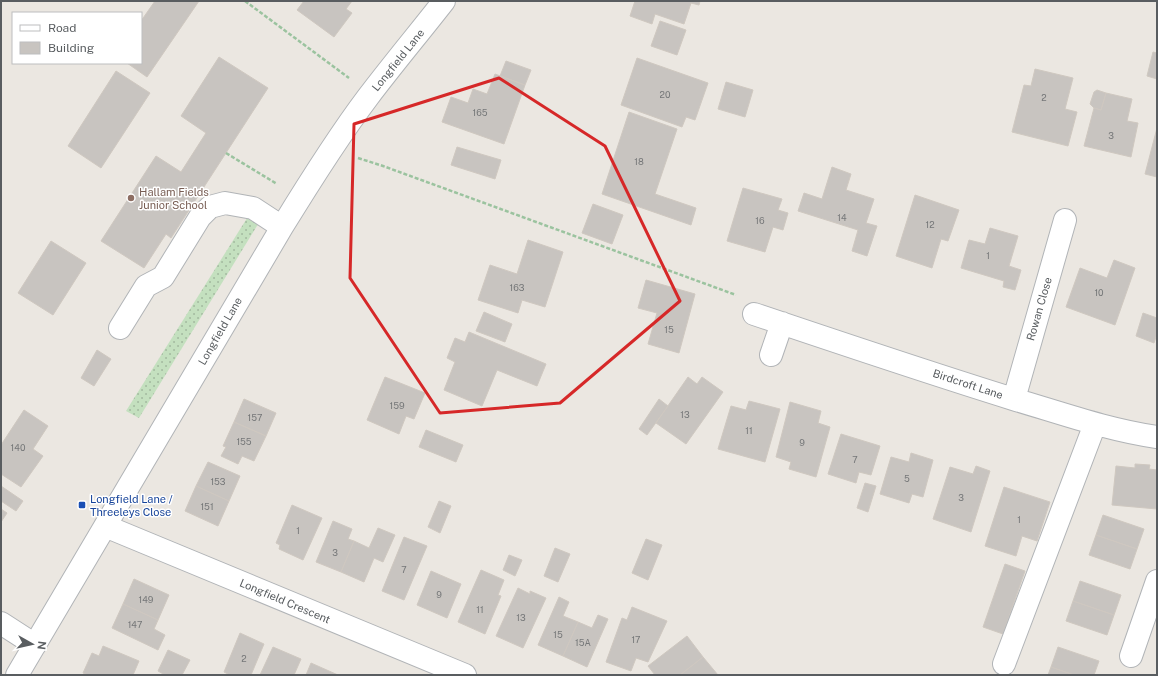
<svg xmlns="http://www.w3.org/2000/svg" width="1158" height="676" font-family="'Public Sans',sans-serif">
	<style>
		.grass { fill: url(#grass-dots) }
		.building { fill: #c8c4c0; stroke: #cfc8c0 }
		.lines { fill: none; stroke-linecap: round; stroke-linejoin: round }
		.minor-casing { stroke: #b1b4b7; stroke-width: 24 }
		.path { stroke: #9bc39f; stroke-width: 2.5; stroke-dasharray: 4 2; stroke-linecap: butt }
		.minor { stroke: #fff; stroke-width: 22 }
		.marked { fill: none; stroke: #d62828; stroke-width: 3; stroke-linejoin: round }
		.education-dot { fill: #8d6e63; stroke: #fff; stroke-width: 1.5 }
		.transit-dot { fill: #1a4fb4; stroke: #fff; stroke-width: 1.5 }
		.labels { text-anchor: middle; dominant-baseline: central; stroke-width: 3; stroke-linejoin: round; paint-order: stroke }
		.number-label { font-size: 9px; fill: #757778 }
		.street-label { font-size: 11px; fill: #595d60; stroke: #fff }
		.education-label { font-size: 11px; fill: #785e54; stroke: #fff; text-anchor: start }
		.transit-label { font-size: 11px; fill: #164399; stroke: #fff; text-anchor: start }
	</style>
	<defs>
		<pattern id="grass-dots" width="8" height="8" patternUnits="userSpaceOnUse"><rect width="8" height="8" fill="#c4e0bf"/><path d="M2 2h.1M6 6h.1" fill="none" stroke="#a2b99f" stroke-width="1.8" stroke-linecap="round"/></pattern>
	</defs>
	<rect width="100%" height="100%" fill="#ebe7e1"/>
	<!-- grass -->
	<path class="grass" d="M249,215L260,221L139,418L126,411Z"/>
	<!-- building -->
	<path class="building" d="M155,1H199L147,77L127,63H141V21Z
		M304,1H352L346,9L352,13L334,37L297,10Z
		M635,1H700L699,5L691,3L684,24L655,14L652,24L630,16Z
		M660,21L686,30L677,55L651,46Z
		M1153,52L1157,53V79L1147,76Z
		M219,57L268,88L171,238L166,234L144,268L101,241L156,156L181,172L206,133L181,116Z
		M637,58L708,83L695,120L686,117L682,127L621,105Z
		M506,61L531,70L525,85L500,76Z
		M1035,69L1073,78L1065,109L1077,112L1068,146L1012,132L1024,85L1031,86Z
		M116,71L150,93L101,168L68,146Z
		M495,74L525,85L504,144L442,122L451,97L468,103L473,89L487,94Z
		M726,82L753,90L745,117L718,109Z
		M1097,90L1106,93L1101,110L1094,108L1090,104L1094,92Z
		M1106,93L1132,99L1127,121L1138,123L1131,157L1084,146L1094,108L1101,110Z
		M629,112L677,129L655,194L696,208L691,225L602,194Z
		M1157,128V177L1145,174Z
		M457,147L501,160L495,179L451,165Z
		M832,167L851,174L846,190L874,199L866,223L877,226L867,256L852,251L858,230L798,211L804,193L822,199Z
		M743,188L782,199L778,210L788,213L783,230L773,227L765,252L727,241Z
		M915,195L959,210L948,241L941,239L932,268L896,256Z
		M593,204L623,215L612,244L582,233Z
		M990,228L1018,236L1009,266L1021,270L1015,290L1003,287L1004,281L961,268L969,240L985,244Z
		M528,240L563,252L545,307L522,300L518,313L478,300L490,265L517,274Z
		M51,241L86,263L53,315L18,293Z
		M1114,260L1135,268L1115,325L1066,307L1080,268L1107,278Z
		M646,280L695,294L679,353L648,344L657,313L638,308Z
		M484,312L512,324L505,342L476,331Z
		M1143,313L1157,318V334L1154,343L1136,336Z
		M469,332L546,364L537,386L497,370L482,406L444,390L455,362L447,358L455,338L465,342Z
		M97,350L111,359L94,386L81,378Z
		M385,377L425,393L414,419L406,416L399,434L367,420Z
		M688,377L697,384L702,377L723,392L686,444L656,423Z
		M244,399L276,413L266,436L234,422Z
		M659,399L668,406L647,435L639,429Z
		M749,401L780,409L765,462L718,449L731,406L746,410Z
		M790,402L821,411L818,423L830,427L816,477L789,469L791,462L776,457Z
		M24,410L48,426L33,449L43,456L21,487L1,474V445Z
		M234,422L266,436L254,461L242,456L238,464L221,456L226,447L223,446Z
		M426,430L463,445L456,462L419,447Z
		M841,434L880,446L871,475L859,472L856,483L828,474Z
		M911,453L933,460L923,497L912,494L909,503L880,494L891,457L909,462Z
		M208,462L240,476L229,501L196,486Z
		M1135,464L1150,465L1149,469L1157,470V509L1112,505L1116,466L1135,468Z
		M976,466L990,471L971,532L933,519L950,467L973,474Z
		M865,483L876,486L868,512L857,508Z
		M1,486L23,501L16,511L1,501Z
		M196,486L229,501L218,526L185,511Z
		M1004,487L1050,502L1037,541L1022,536L1016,556L985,546Z
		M439,501L451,506L440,533L428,527Z
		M292,505L322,518L303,560L279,549L280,545L276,543Z
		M1,509L7,513L1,522Z
		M1103,515L1144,529L1137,549L1096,535Z
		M333,521L352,529L348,539L354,541L341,572L316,562Z
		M378,528L395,535L383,562L374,558L364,582L341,572L354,541L369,548Z
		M1096,535L1137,549L1130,569L1089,555Z
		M404,537L427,546L404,600L382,591Z
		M646,539L662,545L648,580L632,573Z
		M555,548L570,554L558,582L544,576Z
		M509,555L522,560L515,576L503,570Z
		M1005,564L1025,571L1003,634L983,627Z
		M481,570L504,580L498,595L501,596L485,634L458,622Z
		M431,571L461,584L447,618L417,605Z
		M134,579L169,595L158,620L123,604Z
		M1080,581L1121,595L1114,615L1073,601Z
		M518,588L530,594V591L546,598L523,648L496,636Z
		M559,597L569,602L563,616L578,622L563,656L538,645Z
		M1073,601L1114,615L1107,635L1066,621Z
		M123,604L158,620L154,629L165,635L158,650L112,628Z
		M632,607L667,621L648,662L636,658L631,671L606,662L622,618L627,620Z
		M598,615L608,619L587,667L563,656L578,622L592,628Z
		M240,633L264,644L251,675H230L224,672Z
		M687,636L703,657L680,675H655L648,666Z
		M103,646L139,661L133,675H88L83,673L92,653L99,656Z
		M273,647L301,659L294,675H260Z
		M1058,647L1099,661L1094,675H1074L1051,667Z
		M168,650L190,660L182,675H165L158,671Z
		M703,657L718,675H680Z
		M311,663L338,675H306Z
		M1051,667L1074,675H1048Z"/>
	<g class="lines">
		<defs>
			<path id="minor" d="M754,314C840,343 926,372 1013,399C1061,413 1108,430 1157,437
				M120,328L146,286L163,277L200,217L210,207L225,203L253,208L282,227
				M771,355L782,323
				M1014,399L1065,220
				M105,526L465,675
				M1,623L35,645
				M1131,656L1157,581
				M1004,664L1095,424
				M17,675L282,227C309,183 337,138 368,97C393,64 419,33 444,1"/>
		</defs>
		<!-- minor casing -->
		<use href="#minor" class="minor-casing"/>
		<!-- path -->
		<path class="path" d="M245,1L349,78
			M226,153L277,184
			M358,158L383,166L736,295"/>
		<!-- minor -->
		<use href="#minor" class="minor"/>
	</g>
	<!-- marked area -->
	<path class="marked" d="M499,78L605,146L680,301L560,403L440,413L350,278L354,124Z"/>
	<!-- markers -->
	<circle class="education-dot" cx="131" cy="198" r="4"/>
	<rect class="transit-dot" x="78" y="501" width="8" height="8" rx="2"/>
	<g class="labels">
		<!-- number labels -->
		<g class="number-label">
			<text x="665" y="94">20</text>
			<text x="1044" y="97">2</text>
			<text x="480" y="112">165</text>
			<text x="1111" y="135">3</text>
			<text x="639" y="161">18</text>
			<text x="842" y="217">14</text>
			<text x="760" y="220">16</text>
			<text x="930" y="224">12</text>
			<text x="988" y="255">1</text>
			<text x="517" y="287">163</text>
			<text x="1099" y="292">10</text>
			<text x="669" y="329">15</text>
			<text x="397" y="405">159</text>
			<text x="685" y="414">13</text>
			<text x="255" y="417">157</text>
			<text x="749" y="430">11</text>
			<text x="244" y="441">155</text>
			<text x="802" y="442">9</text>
			<text x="18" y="447">140</text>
			<text x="855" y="459">7</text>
			<text x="907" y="478">5</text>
			<text x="218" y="481">153</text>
			<text x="961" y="497">3</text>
			<text x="207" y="506">151</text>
			<text x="1019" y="519">1</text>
			<text x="298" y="530">1</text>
			<text x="335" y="552">3</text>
			<text x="404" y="569">7</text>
			<text x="439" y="594">9</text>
			<text x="146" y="599">149</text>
			<text x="480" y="609">11</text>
			<text x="521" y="617">13</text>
			<text x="135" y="624">147</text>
			<text x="558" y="634">15</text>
			<text x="636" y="639">17</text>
			<text x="583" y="642">15A</text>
			<text x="244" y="658">2</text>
		</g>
		<!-- street labels -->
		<g class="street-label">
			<text transform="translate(398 60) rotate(-51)">Longfield Lane</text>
			<text transform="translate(1039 309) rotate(-74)">Rowan Close</text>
			<text transform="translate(220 331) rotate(-60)">Longfield Lane</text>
			<text transform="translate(968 384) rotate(18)">Birdcroft Lane</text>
			<text transform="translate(285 601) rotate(23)">Longfield Crescent</text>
		</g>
		<!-- education labels -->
		<g class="education-label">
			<text x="139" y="192">Hallam Fields<tspan x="139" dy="13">Junior School</tspan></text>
		</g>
		<!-- transit labels -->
		<g class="transit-label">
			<text x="90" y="499">Longfield Lane /<tspan x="90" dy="13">Threeleys Close</tspan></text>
		</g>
	</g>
	<!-- border -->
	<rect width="1158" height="676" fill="none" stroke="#595d60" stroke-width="4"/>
	<!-- legend -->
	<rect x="12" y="12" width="130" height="52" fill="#ffffff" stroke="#bdbebf"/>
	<rect x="20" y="25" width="20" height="6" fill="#ffffff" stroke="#bdbebf"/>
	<text x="48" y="32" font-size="12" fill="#595d60">Road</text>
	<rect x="20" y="42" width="20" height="12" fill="#c8c4c0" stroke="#bdbebf"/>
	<text x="48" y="52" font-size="12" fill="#595d60">Building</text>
	<!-- north arrow -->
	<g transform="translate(32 644) rotate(98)" stroke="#ffffff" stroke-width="3" paint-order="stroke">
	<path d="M0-3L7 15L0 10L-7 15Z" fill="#595d60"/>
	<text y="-6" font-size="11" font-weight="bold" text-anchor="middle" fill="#595d60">N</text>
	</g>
</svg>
